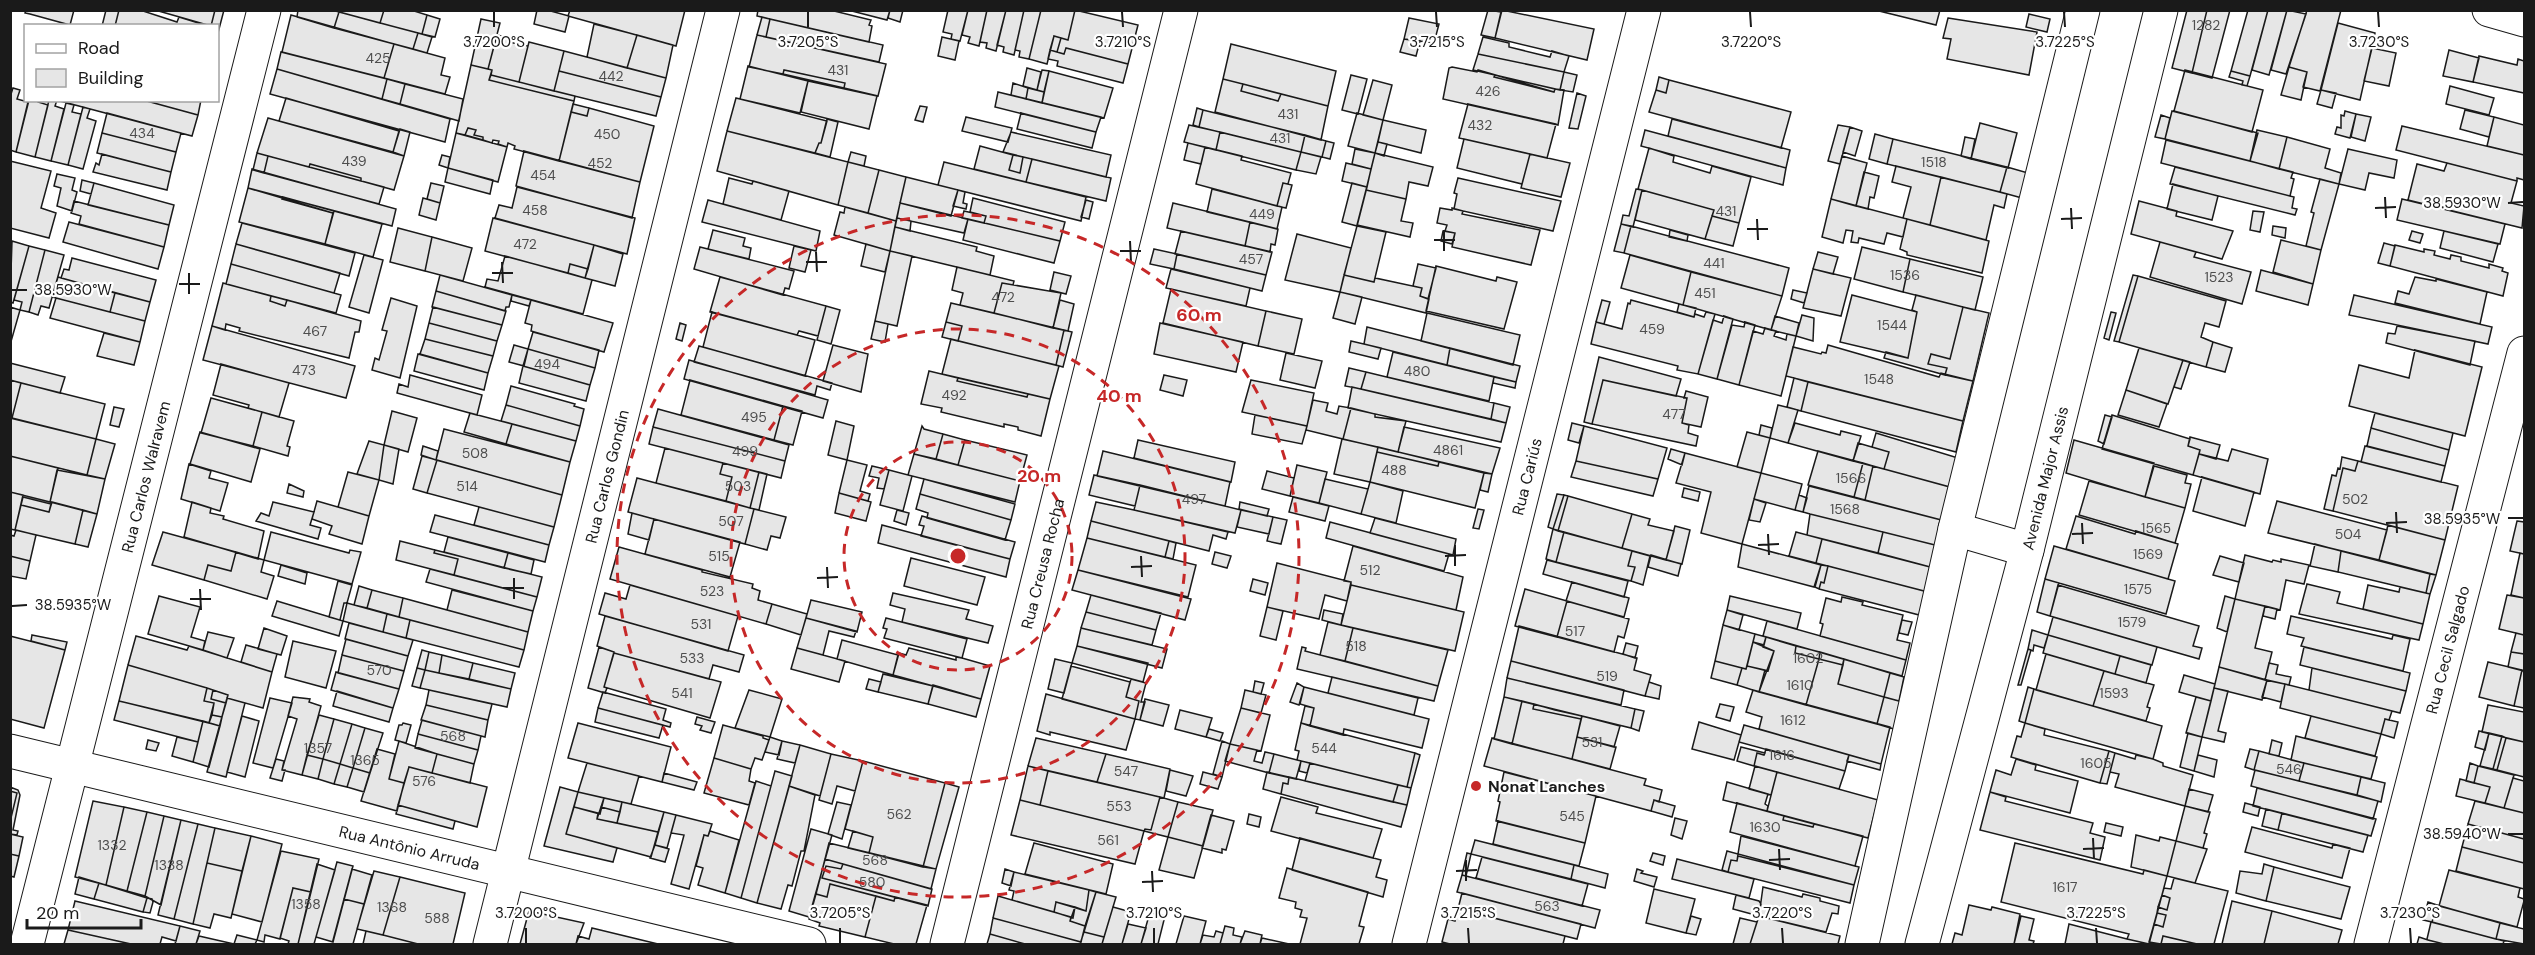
<svg xmlns="http://www.w3.org/2000/svg" width="2535" height="955" font-family="'DM Sans',sans-serif">
	<style>
		.building { fill: #e6e6e6; stroke: #1a1a1a; stroke-width: 1.5 }
		.lines { fill: none; stroke-linecap: round; stroke-linejoin: round }
		.minor-casing { stroke: #1a1a1a; stroke-width: 35 }
		.tertiary-casing { stroke: #1a1a1a; stroke-width: 35 }
		.minor { stroke: #fff; stroke-width: 33 }
		.tertiary { stroke: #fff; stroke-width: 33 }
		.ticks { fill: none; stroke: #1a1a1a; stroke-width: 2 }
		.ring { fill: none; stroke: #c62828; stroke-width: 3; stroke-dasharray: 10 8 }
		.poi-dot { fill: #c62828; stroke: #fff; stroke-width: 2 }
		.labels { text-anchor: middle; dominant-baseline: central; stroke-width: 4.5; stroke-linejoin: round; paint-order: stroke }
		.number-label { font-size: 14px; fill: #4d4d4d }
		.street-label { font-size: 16px; fill: #1a1a1a; stroke: #fff }
		.poi-label { font-size: 16px; font-weight: bold; fill: #1a1a1a; stroke: #fff; text-anchor: start }
		.ticks-label { font-size: 15px; text-anchor: middle; fill: #1a1a1a; stroke: #fff; stroke-width: 4.5; stroke-linejoin: round; paint-order: stroke }
		.centre { fill: #c62828; stroke: #fff; stroke-width: 3 }
		.ring-label { font-size: 18px; text-anchor: middle; font-weight: bold; fill: #c62828; stroke: #fff; stroke-width: 4.5; stroke-linejoin: round; paint-order: stroke }
	</style>
	<rect width="100%" height="100%" fill="#fff"/>
	<!-- building -->
	<path class="building" d="M26,10H74L70,25L30,14L25,13Z
		M106,10H119L115,26H102Z
		M119,10H140L177,22L179,17L208,26H115Z
		M155,10H215L211,26Z
		M215,10H224L219,29L218,26H211Z
		M298,10H332L339,12L334,28L297,17Z
		M332,10H384L380,23Z
		M384,10H411L427,15L422,34L380,23Z
		M537,10H547L569,16L565,32L534,24Z
		M570,10H685L676,46L568,16Z
		M758,10H830L871,20L869,25L872,26L869,42L757,16Z
		M848,10H890L887,20Z
		M890,10H903L900,22L888,18Z
		M948,10H968L960,41L951,39L952,34L943,32Z
		M968,10H987L979,46L968,43L970,37L962,35Z
		M987,10H1006L996,51L986,48L987,43L980,42Z
		M1006,10H1024L1014,55L1003,52L1004,47L997,45Z
		M1024,10H1041L1029,59L1019,57L1020,51L1015,50Z
		M1041,10H1075L1068,40L1054,36L1047,64L1029,59Z
		M1075,10L1138,25L1128,64L1066,48L1064,54L1057,52L1061,38L1068,40Z
		M1488,10L1501,12L1495,38L1481,35Z
		M1502,10L1594,29L1587,60L1495,38Z
		M1875,10H1940L1936,25Z
		M2187,10H2207L2192,73L2172,68Z
		M2207,10H2230L2212,78L2192,73Z
		M2248,10H2268L2250,76L2231,71Z
		M2268,10H2287L2269,75L2252,70Z
		M2287,10L2306,14L2286,74L2271,70Z
		M2307,10H2341L2320,91L2303,87L2307,72L2289,67Z
		M339,12L418,33L413,49L334,28Z
		M2029,14L2050,19L2047,32L2026,27Z
		M291,15L394,44L384,78L282,52Z
		M427,15L440,19L435,37L422,34Z
		M762,17L770,19L766,37L757,35Z
		M1409,18L1439,24L1434,43L1404,39Z
		M1948,18L2037,32L2029,75L1947,59L1951,39L1943,38Z
		M481,19L500,23L488,69L471,65Z
		M770,19L883,45L879,62L766,37Z
		M2338,23L2375,33L2360,100L2321,90Z
		M594,24L637,35L627,68L587,57Z
		M418,33L432,37L427,53L413,49Z
		M497,35L514,39L513,43L528,46L519,82L491,75L492,70L488,69Z
		M637,35L673,45L666,78L627,68Z
		M757,35L886,64L878,96L844,88L845,83L784,70L783,74L749,67Z
		M1054,36L1061,38L1057,52L1050,50Z
		M942,37L959,41L955,60L938,56Z
		M1483,37L1509,43V47L1550,57L1552,51L1569,56L1564,72L1478,54Z
		M1404,39L1420,41L1416,56L1400,52Z
		M529,42L564,51L554,91L519,82Z
		M394,44L445,58L441,75L450,77L445,94L384,78Z
		M1231,44L1336,71L1328,106L1223,79Z
		M1066,48L1128,64L1123,83L1057,66L1058,61L1048,59L1050,50L1064,54Z
		M2372,48L2396,53L2389,86L2364,81Z
		M2449,50L2479,58L2473,82L2443,76Z
		M564,51L666,78L661,97L559,71Z
		M281,52L387,79L382,99L277,69Z
		M1478,54L1564,72L1560,90L1473,70Z
		M2479,56L2517,65L2518,59L2524,61V93L2473,82Z
		M471,65L492,70L489,80L574,101L559,161L514,149L515,146L508,143L507,147L498,144L499,141L493,140L492,143L483,140V137L474,135L476,130L468,128L465,135L456,133Z
		M748,66L808,81L800,113L740,99Z
		M1452,67L1477,72L1478,70L1554,92L1555,89L1564,90L1558,125L1443,99L1449,68Z
		M2289,67L2307,72L2301,100L2281,95Z
		M1027,68L1041,72L1037,90L1023,86Z
		M277,69L450,119L445,142L270,94Z
		M784,70L845,83L844,88L783,74Z
		M1042,70L1049,71L1044,92L1037,90Z
		M2185,70L2263,90L2252,132L2174,111Z
		M559,71L661,97L656,116L554,91Z
		M1049,71L1113,88L1104,118L1042,103Z
		M2231,71L2250,76L2247,86L2242,85L2243,81L2229,77Z
		M1564,72L1577,75L1573,92L1560,90Z
		M491,75L575,96L574,101L489,80Z
		M1351,75L1367,79L1358,114L1342,110Z
		M1495,75L1555,89L1554,92L1494,77Z
		M1659,77L1669,80L1666,93L1656,90Z
		M387,79L405,84L400,104L382,99Z
		M1223,79L1243,84L1241,91L1278,101L1281,94L1328,106L1321,140L1215,112Z
		M1373,80L1392,85L1383,120L1363,115Z
		M1669,80L1791,112L1781,148L1649,112L1656,90L1666,93Z
		M808,81L877,96L869,129L801,112Z
		M1013,83L1028,88L1026,99L1011,95Z
		M405,84L463,99L459,121L400,104Z
		M1243,84L1281,94L1278,101L1241,91Z
		M2450,86L2494,98L2489,115L2446,104Z
		M13,88L20,90L17,99L28,102L16,152L10,150V97Z
		M1028,88L1044,92L1042,103L1026,99Z
		M2321,90L2336,93L2332,108L2317,104Z
		M998,92L1101,117L1096,132L995,107Z
		M1577,93L1586,96L1578,129L1569,128Z
		M286,98L399,131L393,152L279,121Z
		M736,98L827,121L821,143H819L815,153L727,131Z
		M29,100H38V102L48,105L35,157L16,152Z
		M49,100H57L55,106L64,109L51,161L35,157Z
		M143,100L198,115L192,136L60,101Z
		M143,100H201L198,115Z
		M66,103L74,105L72,112L81,114L68,165L51,161Z
		M573,104L589,108L587,116L571,112Z
		M1468,104L1556,124L1547,158L1459,138Z
		M920,106L927,107L923,122L915,120Z
		M83,107L90,109L87,118L96,121L83,169L68,165Z
		M589,108L654,126L640,182L559,161L571,112L587,116Z
		M1197,108L1203,110L1199,127L1193,125Z
		M1203,110L1305,135L1301,152L1199,127Z
		M2465,110L2494,117L2489,137L2460,129Z
		M2172,111L2258,133L2250,161L2165,139Z
		M2345,111L2356,114L2350,138L2335,134L2337,127L2341,128V115L2344,116Z
		M107,113L181,133L176,152L102,133Z
		M1021,113L1096,132L1092,148L1017,129Z
		M1357,113L1383,120L1375,153L1348,146Z
		M2356,114L2371,117L2365,141L2351,137Z
		M2161,115L2170,118L2165,139L2155,137Z
		M966,117L1012,128L1008,142L962,131Z
		M2494,117L2524,125V155L2487,146Z
		M268,118L404,156L394,190L361,181V178L310,164L309,167L257,153Z
		M827,119L838,122L830,157L815,153L819,143H821Z
		M1672,119L1790,150L1786,168L1668,136Z
		M1383,120L1426,130L1421,153L1378,142Z
		M1980,123L2017,133L2008,168L1971,159Z
		M1189,125L1220,132L1216,150L1184,142Z
		M1838,125L1850,127L1840,164L1828,161Z
		M2402,126L2524,155V180L2517,178V181L2396,150Z
		M1850,127L1862,131L1855,156L1843,152Z
		M468,128L476,130L474,135L483,137V140L465,135Z
		M400,129L410,132L404,156L393,152Z
		M1645,130L1786,168L1783,185L1641,146Z
		M2257,130L2287,137L2279,169L2250,161Z
		M727,131L848,162L838,205L717,171Z
		M1011,132L1111,155L1106,177L1003,152Z
		M1220,132L1301,152L1296,170L1216,150Z
		M102,133L176,152L171,172L97,153Z
		M456,133L507,147L498,182L448,168Z
		M1875,134L1893,139L1887,164L1869,159Z
		M1305,135L1326,141L1322,157L1301,152Z
		M1965,137L1975,139L1971,159L1961,156Z
		M2287,137L2330,149L2325,168L2341,173L2339,184L2279,169Z
		M1464,139L1530,154L1522,184L1457,168Z
		M1893,139L2007,167L2000,192L1887,164Z
		M2166,140L2293,172L2291,178L2294,179L2290,196L2161,163Z
		M1326,141L1334,143L1330,159L1322,157Z
		M1378,142L1387,144L1384,156L1375,153Z
		M1188,143L1205,147L1201,164L1184,160Z
		M980,146L1013,155L1009,170L1020,173L1023,157L1032,159L1026,182L974,169Z
		M1205,147L1242,156L1241,160L1291,173L1288,184L1283,183L1277,206L1196,184Z
		M1649,148L1674,156L1673,162L1710,173L1712,166L1751,177L1739,223L1712,216L1714,210L1638,189Z
		M1355,149L1375,153L1371,169L1352,164Z
		M2348,149L2397,160L2394,178L2369,173L2365,190L2339,184Z
		M524,151L640,182L632,218L516,186Z
		M851,152L866,156L864,166L848,162Z
		M1301,152L1321,157L1316,174L1296,170Z
		M257,153L268,156L264,173L253,170Z
		M1375,153L1433,167L1428,186L1409,182L1406,199L1366,190Z
		M102,154L171,172L167,190L93,172L96,163L99,165Z
		M1530,154L1570,163L1561,197L1521,188Z
		M442,155L450,157L448,168L439,165Z
		M1013,155L1023,157L1020,173L1009,170Z
		M268,156L384,187L379,204L264,173Z
		M1842,156L1867,163L1856,206L1831,199Z
		M1032,159L1111,178L1106,201L1026,182Z
		M10,161L51,171L41,208L56,213L49,238L10,228Z
		M848,162L879,170L868,213L838,205Z
		M944,162L1086,197L1081,221L938,185Z
		M1346,163L1371,169L1367,187L1342,181Z
		M2447,163L2517,181L2511,203L2524,206L2522,228L2408,200L2417,164L2444,171Z
		M310,164L361,178V181L309,167Z
		M1896,166L1941,177L1930,225L1903,218L1911,187L1892,182Z
		M2007,167L2028,173L2022,198L2000,192Z
		M2175,167L2294,197L2292,208L2297,209L2295,215L2170,184Z
		M448,168L493,180L490,194L445,182Z
		M252,169L396,209L392,226L248,188Z
		M879,170L906,177L896,221L868,213Z
		M1864,172L1879,176L1874,198L1870,197L1868,209L1856,206Z
		M57,174L75,178L72,190L77,192L72,211L57,206L61,188L54,186Z
		M906,177L958,190L951,216L900,203Z
		M1941,177L2007,194L2004,208L1994,205L1986,240L1930,225Z
		M729,178L752,184L753,181L789,191L781,220L723,204Z
		M1458,178L1561,201L1553,231L1454,209L1457,194L1454,193Z
		M2320,179L2339,184L2321,250L2306,246L2314,213L2311,212Z
		M82,180L94,183L91,194L80,191Z
		M94,183L174,205L169,225L88,205Z
		M431,183L444,186L440,203L427,199Z
		M1283,183L1292,185L1286,208L1277,206Z
		M1352,183L1367,187L1357,226L1342,222Z
		M2173,184L2218,196L2212,220L2167,209Z
		M517,187L635,218L627,254L495,218L499,205L512,208Z
		M248,188L333,213L325,244L239,222Z
		M1212,189L1282,207L1277,229L1207,212Z
		M1636,189L1642,190L1633,227L1621,224L1623,215L1629,216Z
		M958,190L965,192L963,203L967,204L966,209L953,206Z
		M1366,190L1406,199L1401,221L1413,223L1410,237L1357,225Z
		M1642,190L1714,210L1705,239L1635,220Z
		M283,197L334,211L333,213L282,199Z
		M423,198L440,203L436,220L419,215Z
		M973,198L1065,222L1060,241L984,223L986,216L970,212Z
		M1831,199L1907,219L1903,237L1887,233L1884,244L1859,238L1858,243L1851,242L1853,231L1846,230L1843,243L1822,237Z
		M2402,199L2505,224L2500,244L2397,220Z
		M708,200L820,231L816,251L702,222Z
		M1086,200L1093,202L1089,219L1081,217Z
		M74,201L169,225L164,247L79,224L81,216L71,213Z
		M2139,201L2177,211L2176,216L2233,231L2222,259L2131,234Z
		M900,203L968,219L964,233L897,218Z
		M1173,203L1250,222L1245,246L1167,228Z
		M845,207L896,221L890,251L834,235L840,212L844,213Z
		M1440,208L1452,210V208L1463,211L1462,214L1540,230L1531,265L1452,247L1455,233L1445,231L1447,225L1437,223Z
		M334,211L382,224L373,257L325,244Z
		M964,211L986,216L984,223L962,218Z
		M2253,211L2264,212L2260,232L2250,230Z
		M1712,216L1739,223L1733,246L1705,239Z
		M493,218L594,245L588,269L570,264L568,273L485,251Z
		M897,218L911,221L910,231L895,227Z
		M968,219L1060,241L1054,263L963,240Z
		M1907,219L1989,241L1982,273L1907,255V252L1900,249Z
		M69,222L164,247L158,269L63,242Z
		M1250,222L1278,229L1275,245L1271,244L1270,252L1245,246Z
		M242,223L355,253L349,276L236,244Z
		M1621,224L1631,226L1624,253L1614,251Z
		M1357,226L1386,232L1374,282L1344,275Z
		M1631,226L1789,268L1782,296L1624,253Z
		M2273,226L2286,228L2285,238L2272,235Z
		M895,227L977,247L976,251L994,256L990,275L890,251Z
		M398,228L432,237L425,271L390,262Z
		M713,230L745,238L743,246L751,248L749,259L708,249Z
		M1670,230L1688,235L1687,241L1669,237Z
		M1181,231L1272,252L1266,275L1175,254Z
		M1443,231L1455,233L1452,244L1441,241Z
		M2412,231L2423,234L2420,243L2409,240Z
		M2444,231L2498,244L2493,262L2440,248Z
		M1297,234L1351,248L1340,292L1285,280Z
		M432,237L472,248L463,281L425,271Z
		M2281,240L2321,250L2313,284L2273,272Z
		M12,241L29,246L13,303L10,302Z
		M2160,242L2196,252L2194,257L2251,272L2242,304L2150,277Z
		M2384,243L2395,246L2390,266L2378,263Z
		M236,244L340,273L334,293L231,264Z
		M866,244L890,251L885,272L861,266Z
		M594,245L623,254L615,286L585,278Z
		M2395,245L2424,252V249L2435,251L2434,255L2450,259L2451,255L2461,257V261L2489,268V264L2503,268L2502,271L2508,273L2503,296L2390,266Z
		M29,246L45,250L29,312L20,310L22,302L14,300Z
		M794,246L811,250L805,272L789,268Z
		M700,247L794,271L789,289L785,288L783,295L694,269Z
		M1862,247L1910,259L1903,292L1854,279Z
		M1154,249L1177,254L1174,269L1150,264Z
		M45,250L64,255L49,308L41,306L38,315L29,312Z
		M890,251L912,256L897,326L875,321Z
		M1818,252L1838,257L1833,274L1813,269Z
		M1177,254L1266,275L1262,291L1174,269Z
		M364,255L383,260L369,313L349,307Z
		M1630,255L1691,272L1683,305L1621,288Z
		M505,256L592,280L583,314L485,287L487,279L498,281Z
		M72,258L156,280L150,302L61,278L64,269L69,270Z
		M1910,259L1983,277L1975,310L1903,292Z
		M231,264L341,295L336,313L226,284Z
		M570,264L588,269L585,278L568,273Z
		M1418,264L1436,268L1428,299L1420,296L1422,288L1413,286Z
		M1436,266L1496,281L1497,277L1517,282L1504,329L1426,311Z
		M957,267L1014,281L1013,285L1002,283L994,313L960,305L963,293L952,290Z
		M1171,269L1250,288L1246,306L1166,288Z
		M1813,269L1851,278L1841,316L1803,308Z
		M2261,270L2313,284L2308,305L2256,291Z
		M1054,272L1071,276L1066,294L1050,290Z
		M1691,272L1782,296L1771,330L1683,305Z
		M440,275L512,295L509,307H506L505,311L436,291Z
		M1344,275L1374,282L1375,278L1422,288L1420,296L1429,299L1426,313L1340,292Z
		M2133,275L2138,276L2119,342L2114,341Z
		M2138,276L2226,301L2219,327L2205,323L2201,337L2213,342L2206,367L2119,342Z
		M58,277L115,293L110,312L52,297Z
		M720,277L826,306L818,336L799,331L797,335L710,312Z
		M2415,277L2436,281V279L2487,292L2480,324L2395,303L2398,291L2409,294Z
		M223,283L271,296L270,301L285,306L287,300L361,321L359,332H355L349,358L239,331L240,328L226,324L225,330L212,326Z
		M1002,283L1061,293L1053,328L994,313Z
		M1171,289L1266,311L1258,346L1163,323Z
		M1793,290L1807,293L1804,303L1791,299Z
		M436,291L506,311L502,325L432,307Z
		M1340,292L1362,297L1355,324L1333,318Z
		M115,293L150,302L145,321L110,312Z
		M512,295L531,300L529,306L511,301Z
		M1852,295L1917,312L1908,358L1840,342Z
		M1916,295L1963,307L1950,359L1931,354L1928,364L1947,368L1945,375L1884,358L1886,352L1908,358L1917,312L1912,310Z
		M2354,295L2492,327L2488,344L2349,315Z
		M271,296L287,300L285,306L270,301Z
		M56,298L145,321L140,342L50,318Z
		M391,298L417,306L400,378L372,370L375,358L379,360L387,331L382,330Z
		M531,300L613,323L604,352L531,331L532,325L525,323Z
		M1060,300L1074,304L1068,331L1053,328Z
		M1602,300L1610,302L1604,324L1596,322Z
		M1631,300L1694,317L1695,314L1704,317L1706,312L1715,314L1698,374L1677,370L1678,366L1591,344L1596,322L1622,329L1628,303L1630,304Z
		M951,303L1064,330L1056,365L958,341L962,326L946,322Z
		M1679,304L1696,308L1694,317L1677,312Z
		M826,306L840,310L831,344L817,340Z
		M10,307L20,310L10,345Z
		M433,307L502,325L497,341L429,323Z
		M1963,307L1989,313L1973,381L1945,375L1947,368L1928,364L1931,354L1950,359Z
		M1266,311L1302,319L1294,354L1258,346Z
		M712,312L815,340L805,376L703,347Z
		M2111,312L2116,313L2109,340L2104,338Z
		M1427,313L1520,335L1513,365L1421,341Z
		M1802,315L1814,318L1813,341L1796,336Z
		M1724,316L1733,319L1717,379L1698,374L1713,320L1722,323Z
		M1775,316L1799,323L1796,336L1771,330Z
		M875,321L888,324L885,342L871,339Z
		M946,322L962,326L958,341L942,337Z
		M1745,322L1755,325L1739,385L1717,379L1732,325L1744,327Z
		M429,323L497,341L493,356L425,339Z
		M680,323L686,325L682,341L676,339Z
		M1160,323L1243,342L1236,372L1154,354Z
		M212,326L355,366L346,398L203,360Z
		M2397,326L2475,341L2470,365L2386,343L2388,333L2395,334Z
		M1367,327L1450,348L1447,365L1364,344Z
		M1765,328L1776,331L1774,336L1786,340L1787,334L1796,336L1781,396L1739,385L1753,331L1763,334Z
		M1064,330L1072,332L1063,367L1056,365Z
		M533,332L599,350L595,368L528,349Z
		M104,333L140,342L134,365L97,356Z
		M425,339L493,356L488,373L420,354Z
		M951,339L1059,366L1050,399L942,374Z
		M1351,341L1381,348L1378,359L1349,352Z
		M2213,342L2232,348L2225,372L2206,367Z
		M514,345L528,349L524,366L509,362Z
		M833,345L868,354L861,392L823,381Z
		M1828,345L1939,377L1941,373L1973,381L1963,421L1786,376L1793,347L1821,354L1822,352L1826,353Z
		M699,346L832,383L830,390L817,386L815,395L694,362Z
		M1450,348L1520,366L1516,382L1447,365Z
		M2139,348L2183,360L2168,404L2126,390Z
		M528,349L595,368L590,385L523,366Z
		M2415,350L2482,367L2465,436L2349,406L2359,365L2409,378Z
		M1393,352L1494,377L1489,401L1387,377Z
		M1286,353L1322,361L1315,388L1280,380Z
		M418,354L488,373L484,390L414,371Z
		M1599,357L1681,379L1676,396L1603,380L1592,424L1584,422Z
		M689,360L828,400L823,418L684,379Z
		M2183,360L2190,362L2181,389L2174,387Z
		M10,363L65,377L60,393L10,380Z
		M221,364L289,383L279,417L248,408L249,405L213,395Z
		M523,366L590,385L586,401L519,383Z
		M1349,368L1366,372L1361,389L1345,386Z
		M929,371L958,378L957,381L1027,397L1028,394L1050,399L1041,436L1018,430V427L1004,424V427L941,412L942,408L921,404Z
		M1366,372L1494,403L1491,419L1361,389Z
		M410,375L482,395L477,415L397,393L399,384L408,387Z
		M1164,375L1187,380L1183,396L1160,390Z
		M1494,377L1516,382L1515,388L1493,383Z
		M958,378L1028,394L1027,397L957,381Z
		M1794,378L1808,382L1801,411L1787,407Z
		M10,380L21,383L12,418H10Z
		M690,380L783,406L774,440L681,415Z
		M1251,380L1314,393L1307,426L1242,412Z
		M1603,380L1687,398L1682,423L1689,425L1688,433L1698,436L1696,446L1592,424Z
		M1808,382L1963,421L1956,452L1801,411Z
		M21,383L105,404L96,439L12,418Z
		M511,386L575,404L574,406L584,409L580,426L506,405Z
		M1352,387L1506,423L1501,442L1348,408Z
		M2126,390L2167,404L2159,427L2118,415Z
		M1686,391L1708,397L1701,427L1682,423L1687,398H1684Z
		M211,398L262,412L253,446L201,433Z
		M1313,400L1328,403L1326,411L1337,414L1339,406L1351,408L1343,439L1306,430Z
		M1494,403L1510,407L1506,423L1491,419Z
		M506,405L580,426L576,441L501,421Z
		M1778,405L1798,410L1788,443L1770,438Z
		M783,406L802,411L793,445L774,440Z
		M114,407L124,409L119,427L110,425Z
		M1351,408L1375,414V417L1406,421L1398,452L1343,439Z
		M658,409L789,445L785,461L653,427Z
		M392,411L417,418L408,452L384,445Z
		M262,412L294,421L287,446L290,447L288,456L253,446Z
		M470,413L512,424L506,444L464,432Z
		M2375,413L2453,433L2449,450L2371,428Z
		M1255,415L1307,426L1302,444L1252,434Z
		M2105,415L2112,417L2104,444L2098,441Z
		M2112,415L2190,439L2188,446L2200,450L2193,475L2102,449Z
		M10,418L96,439L87,475L10,456Z
		M836,421L854,426L847,460L828,455Z
		M1572,423L1584,426L1579,443L1568,440Z
		M1795,423L1840,435L1841,431L1861,436L1853,461L1788,443Z
		M512,424L576,441L570,462L506,444Z
		M1761,425L1772,428L1770,438L1759,435Z
		M922,426L924,429L943,434L936,459L914,454Z
		M1584,426L1667,448L1658,479L1576,461Z
		M653,427L785,461L781,478L649,444Z
		M1404,427L1500,448L1492,474L1398,452Z
		M2371,428L2449,450L2445,466L2367,446Z
		M444,429L570,462L562,495L436,460Z
		M200,432L260,449L251,482L190,464Z
		M1747,432L1770,438L1761,473L1737,467Z
		M1876,433L1958,458L1950,487L1884,469L1889,452L1872,447Z
		M943,434L965,440L958,465L936,459Z
		M2190,437L2220,445L2216,459L2199,454L2200,450L2188,446Z
		M96,439L115,444L105,479L87,475Z
		M1342,439L1378,447L1370,482L1334,474Z
		M965,440L1027,455L1020,481L958,465Z
		M1138,440L1235,462L1231,482L1134,458Z
		M2074,440L2154,463L2145,497L2066,473Z
		M369,441L384,445L379,480L357,474Z
		M1858,443L1889,452L1884,469L1853,461Z
		M384,445L399,449L393,484L379,480Z
		M423,446L438,451L436,460L421,455Z
		M2365,446L2445,466L2441,482L2361,462Z
		M1378,447L1439,462L1438,466L1377,452Z
		M665,448L723,463L720,474L732,477L726,501L656,483Z
		M1671,449L1685,453L1682,465L1668,459Z
		M2232,449L2268,459L2260,494L2193,475L2199,454L2228,461Z
		M1103,451L1230,482L1225,506L1097,476Z
		M1818,451L1863,463L1854,497L1808,485Z
		M1377,452L1438,466L1439,462L1484,473L1475,508L1370,482Z
		M1685,453L1761,473L1742,544L1701,533L1711,492L1676,483Z
		M914,454L1020,481L1015,502L908,475Z
		M10,456L58,468L50,502L10,492Z
		M422,456L437,460L427,493L413,489Z
		M2342,457L2358,461L2355,471L2343,468L2333,511L2324,509L2332,475L2336,476L2338,468L2340,469Z
		M437,460L562,495L554,527L427,493Z
		M847,460L867,465L860,491L870,494L868,501L839,493Z
		M1576,461L1658,479L1653,496L1571,477Z
		M2358,461L2458,486L2445,540L2333,511L2343,468L2355,471Z
		M723,463L759,472L750,508L726,501L732,477L720,474Z
		M1863,463L1873,466L1865,500L1854,497Z
		M189,464L211,471L209,478L228,483L220,511L181,499Z
		M1297,465L1327,472L1319,503L1290,496Z
		M872,466L889,470L884,489L877,488L879,478L869,476Z
		M1873,466L1957,489L1949,522L1865,500Z
		M2154,466L2187,475L2185,483L2191,484L2185,508L2145,497Z
		M57,470L105,479L97,514L50,502Z
		M889,470L912,476L903,511L880,505Z
		M1267,471L1294,478L1290,496L1262,489Z
		M348,472L379,480L369,516L338,507Z
		M759,472L767,474L759,510L750,508Z
		M1484,473L1492,474L1488,492L1480,490Z
		M1761,473L1802,484L1795,510L1754,499Z
		M1094,475L1140,485L1135,506L1089,495Z
		M2202,477L2254,492L2245,526L2193,511Z
		M637,478L754,509L745,544L628,512Z
		M924,479L1015,504L1011,520L920,494Z
		M1325,479L1368,489L1361,514L1319,503Z
		M2089,481L2185,508L2175,543L2079,515Z
		M1370,482L1403,491L1396,523L1361,514Z
		M289,484L304,491L303,497L287,493Z
		M1140,485L1241,510L1235,533L1134,510Z
		M1809,486L1949,522L1935,545L1810,514L1803,512Z
		M1684,488L1700,492L1698,501L1682,497Z
		M10,492L23,495L15,530L10,529Z
		M839,493L871,502L866,521L835,513Z
		M920,494L1011,520L1005,540L927,518L928,513L916,509Z
		M1557,494L1564,495L1553,529L1548,527Z
		M1564,495L1568,496L1558,531L1553,529Z
		M1799,495L1807,498L1803,512L1795,510Z
		M1568,496L1632,514L1622,548L1558,531Z
		M23,497L51,504L49,512L21,505Z
		M1293,497L1329,506L1325,521L1289,512Z
		M1754,499L1766,503L1760,522L1749,520Z
		M317,501L369,516L362,544L329,534L332,526L312,519Z
		M2277,501L2387,530L2379,560L2268,533Z
		M52,502L83,510L75,544L15,530L21,505L49,512Z
		M192,502L211,508L210,513L224,516L223,519L264,531L258,559L184,537Z
		M273,502L314,512L310,525L321,528L318,539L256,521L261,513L269,516Z
		M1096,502L1134,510L1228,532L1226,539L1213,535L1209,551L1091,521Z
		M1240,502L1269,509L1267,516L1239,509Z
		M479,507L554,527L549,545L474,525Z
		M754,509L786,517L780,538L771,536L767,550L745,544Z
		M1478,509L1484,510L1479,529L1473,528Z
		M83,510L97,514L88,547L75,544Z
		M897,510L909,513L906,525L894,521Z
		M1241,510L1273,517L1269,534L1237,527Z
		M632,513L654,519L649,540L628,534Z
		M1632,514L1650,519L1648,525L1674,531L1666,560L1622,548Z
		M1810,514L1883,532L1878,553L1807,535Z
		M435,515L549,545L545,562L430,532Z
		M922,516L1015,542L1010,559L921,536L924,526L919,525Z
		M2076,516L2135,534L2136,531L2178,544L2168,579L2066,549Z
		M1273,517L1287,520L1281,544L1267,541Z
		M1375,518L1456,539L1453,555L1370,533Z
		M654,519L740,542L730,577L645,554Z
		M1091,521L1169,541L1165,557L1087,538Z
		M2517,521L2524,522V554L2510,551Z
		M1330,522L1449,554L1444,571L1326,538Z
		M882,525L1010,559L1006,577L878,543Z
		M2388,525L2445,540L2436,575L2379,560Z
		M1675,526L1690,530L1682,564L1666,560Z
		M1553,529L1564,532L1556,562L1546,559Z
		M16,530L36,535L30,561L10,556V535L14,536Z
		M163,532L236,552L231,571L208,565L204,580L152,565Z
		M271,532L349,553L350,550L361,552L352,584L264,560Z
		M1564,532L1632,551L1628,566L1635,567L1631,581L1556,562Z
		M1796,532L1822,539L1816,563L1789,556Z
		M1883,532L1935,545L1934,568L1878,553Z
		M448,537L508,553L504,568L444,552Z
		M1087,538L1196,565L1188,597L1078,570Z
		M1822,539L1934,568L1928,592L1816,563Z
		M400,541L435,550L434,553L458,559L454,575L396,560Z
		M1169,541L1176,543L1173,559L1165,557Z
		M1742,544L1821,565L1814,587L1738,567Z
		M2315,544L2341,551L2338,572L2310,566Z
		M1353,546L1463,577L1456,610L1351,585V582L1344,581Z
		M2054,546L2175,581L2166,614L2045,579Z
		M619,547L702,570V572L753,584L752,588L760,591L758,600L772,604L766,624L610,579Z
		M435,550L542,577L537,597L454,575L458,559L434,553Z
		M1632,551L1650,556L1643,585L1631,581L1635,567L1628,566Z
		M2341,551L2430,574L2426,593L2338,572Z
		M236,552L264,560L261,572L274,576L267,599L204,580L208,565L231,571Z
		M1215,552L1231,556L1227,568L1212,564Z
		M508,553L534,560L531,574L504,568Z
		M2520,553L2524,554V598L2511,595Z
		M1651,555L1681,564L1678,576L1648,567Z
		M2245,555L2272,562L2273,560L2281,562V559L2309,565L2304,584L2286,580L2280,610L2235,599Z
		M10,556L30,561L26,579L10,576Z
		M2220,556L2244,563L2239,582L2213,575Z
		M911,558L985,577L977,605L904,586Z
		M1547,560L1628,581L1624,597L1543,574Z
		M1277,563L1351,582L1347,601L1325,595L1319,619L1267,607Z
		M281,565L307,573L305,584L278,576Z
		M1821,565L1828,566L1824,583L1821,582L1819,589L1815,587Z
		M1828,566L1928,592L1923,616L1819,589L1821,582L1824,583Z
		M430,569L537,597L533,611L426,582Z
		M1078,570L1191,599L1185,620L1072,590Z
		M2430,574L2436,575L2430,594L2426,593Z
		M1253,579L1268,583L1265,595L1250,591Z
		M2045,579L2059,583L2050,616L2037,612Z
		M338,581L352,585L347,603H344L340,620L329,617Z
		M1572,582L1629,598L1624,617L1566,601Z
		M2307,584L2340,592L2337,603L2423,624L2419,640L2299,614Z
		M630,585L738,616L728,651L599,614L605,593L626,599Z
		M1351,585L1464,612L1455,651L1341,625Z
		M2058,585L2199,626L2193,646L2202,648L2199,659L2050,616Z
		M2368,585L2399,592L2400,587L2430,594L2423,624L2363,609Z
		M359,586L372,590L367,608L354,605Z
		M1525,589L1567,601L1557,637L1515,626Z
		M372,590L403,598L399,617L367,608Z
		M452,590L533,611L528,632L447,610Z
		M893,593L969,610L966,619L993,626L988,643L902,622L905,609L890,605Z
		M1091,595L1161,613L1156,630L1086,612Z
		M2507,595L2524,598V635L2499,629Z
		M159,596L200,607L191,637L205,641L203,650L148,634Z
		M1730,596L1801,613L1797,629L1727,610Z
		M2225,596L2235,599L2227,632L2217,628Z
		M1842,597L1863,602L1862,605L1903,615L1897,640L1910,643L1906,660L1820,636L1823,624L1820,623L1826,598L1841,602Z
		M403,598L528,632L524,650L399,617Z
		M2235,599L2265,606L2255,648L2272,652L2265,680L2219,667Z
		M811,600L862,612L857,632L806,618Z
		M277,601L343,621L339,636L272,616Z
		M1567,601L1629,619L1624,638L1618,636L1614,652L1557,637Z
		M347,603L387,614L383,632L343,621Z
		M772,604L807,614L801,635L766,624Z
		M2265,606L2277,609L2275,619L2263,616Z
		M1267,607L1283,611L1276,640L1260,636Z
		M1324,610L1343,614L1341,625L1322,620Z
		M1727,610L1743,615L1739,630L1723,625Z
		M1086,612L1156,630L1152,645L1081,628Z
		M387,614L410,620L406,638L383,632Z
		M605,616L744,655L739,672L713,665L709,679L614,653V652L597,646Z
		M2291,616L2392,639L2393,635L2410,639L2403,671L2301,646L2304,638L2287,634Z
		M2053,617L2157,647L2152,665L2048,635Z
		M806,618L856,631L854,637L829,631L823,655L797,648Z
		M886,618L967,639L962,658L884,638L887,629L883,628Z
		M410,620L524,650L519,667L406,638Z
		M1902,620L1912,622L1908,635L1899,633Z
		M1767,621L1906,660L1902,676L1763,636Z
		M1328,622L1353,628L1345,661L1320,655Z
		M349,623L413,640L408,656L345,639Z
		M1723,625L1755,634L1746,669L1715,661Z
		M1519,626L1637,658L1634,670L1651,675L1645,696L1511,661Z
		M264,628L287,636L281,655L258,649Z
		M1081,628L1167,649L1162,668L1077,646Z
		M1353,628L1448,650L1438,686L1345,661Z
		M2032,630L2048,635L2044,648L2034,645L2033,651L2028,649Z
		M208,632L234,638L227,658L203,650Z
		M2516,633L2524,635V654L2511,652Z
		M1755,634L1766,637L1764,645L1753,642Z
		M32,635L67,642L65,650L31,641Z
		M2048,635L2120,656L2115,674L2043,653Z
		M10,636L65,650L44,728L10,719Z
		M136,636L187,650L189,646L272,672L263,708L227,698L228,695L207,688L128,665Z
		M1766,637L1796,646L1795,653L1819,659L1806,705L1759,692L1774,651L1763,647Z
		M346,639L408,656L404,671L342,655Z
		M842,640L898,655L893,675L837,659Z
		M293,641L336,651L326,688L285,677Z
		M1753,642L1774,651L1768,671L1747,666Z
		M1626,643L1638,646L1635,658L1623,654Z
		M246,645L277,654L272,672L241,662Z
		M1077,646L1148,663L1143,682L1072,663Z
		M1796,646L1820,652L1819,659L1795,653Z
		M599,647L614,652L604,687L607,688L605,693L588,688Z
		M1302,647L1306,648L1305,651L1438,686L1434,701L1297,669Z
		M2304,647L2410,673L2406,691L2300,665Z
		M797,648L845,661L839,682L791,669Z
		M909,648L956,660V657L962,658L990,666L981,699L893,675L899,653L906,655Z
		M2028,649L2031,650L2021,685H2018Z
		M422,650L429,652L425,670L417,668Z
		M429,652L442,655L439,673L425,670Z
		M1820,652L1844,659L1843,665L1819,659Z
		M2511,652L2524,654V671L2508,667Z
		M614,653L721,682L710,718L604,687Z
		M2046,654L2104,671L2093,706L2036,690Z
		M342,655L404,671L399,689L338,673Z
		M442,655L473,663L469,679L439,673Z
		M2120,656L2151,665L2146,683L2115,674Z
		M1055,659L1072,663L1064,693L1048,689Z
		M1819,659L1843,665L1838,684L1884,697L1877,724L1806,705Z
		M1844,659L1890,673L1884,697L1838,684Z
		M1511,661L1624,690L1621,705L1507,678Z
		M1715,661L1742,668L1737,685L1711,678Z
		M2488,662L2522,670L2514,706L2479,697Z
		M473,663L515,673L511,689L469,679Z
		M2269,663L2278,665L2276,674L2291,677L2289,685L2265,680Z
		M128,665L207,688L204,701L214,703L209,723L119,701Z
		M1071,666L1130,682L1126,697L1139,701L1135,719L1062,699Z
		M1747,666L1765,670L1759,692L1737,685L1742,668L1746,669Z
		M2219,667L2267,680L2262,700L2214,688Z
		M417,668L425,670L420,688L412,686Z
		M2312,668L2406,691L2400,713L2309,690Z
		M425,670L511,689L507,707L420,688Z
		M2522,670L2524,671V708L2514,706Z
		M2104,671L2154,685L2147,707L2150,708L2146,721L2093,706Z
		M336,672L399,689L393,708L331,690Z
		M1890,673L1904,677L1899,701L1884,697Z
		M883,674L933,686L928,704L878,692Z
		M2184,675L2215,684L2211,701L2179,692Z
		M1332,677L1418,698L1414,715L1328,693Z
		M1904,677H1907L1894,729L1877,724L1884,697L1899,701Z
		M1507,678L1635,709L1631,728L1504,697Z
		M869,679L881,682L878,692L866,689Z
		M1131,679L1146,683L1141,702H1145L1140,720L1135,719L1139,701L1126,697Z
		M2267,680L2285,684L2281,702L2262,697Z
		M1255,681L1264,683L1261,694L1253,692Z
		M1649,682L1661,686L1659,699L1645,696Z
		M1297,683L1304,687L1299,705L1290,702Z
		M2285,684L2392,711L2389,720L2385,719L2381,734L2280,708Z
		M933,685L981,699L976,717L928,704Z
		M1304,687L1429,719L1422,748L1344,729L1343,735L1310,726L1314,708L1300,704Z
		M2028,687L2034,689L2025,723L2019,721Z
		M207,688L213,690L211,699L226,703L222,717L212,715L214,703L204,701Z
		M2214,688L2228,691L2218,731L2226,733L2224,742L2202,737Z
		M2034,689L2162,726L2153,759L2025,723Z
		M213,690L228,695L226,703L211,699Z
		M429,690L492,704L488,720L426,705Z
		M749,690L782,699L770,737L735,728Z
		M1245,690L1266,695L1261,713L1241,708Z
		M1753,690L1890,727L1881,764L1759,729L1762,717L1746,712Z
		M337,691L393,708L389,722L333,706Z
		M603,692L666,709L663,720L671,723L670,727L598,708Z
		M1046,694L1135,719L1126,750L1050,732V735L1037,731Z
		M293,697L310,699L309,702L321,706L302,775L282,770L297,719L288,716Z
		M1504,697L1522,701L1512,744L1494,739Z
		M2196,697L2211,701L2202,737L2186,733Z
		M227,698L245,703L226,777L207,772Z
		M270,698L292,703L273,768L253,763Z
		M1145,699L1169,705L1163,726L1140,720Z
		M119,701L203,721L198,742L114,720Z
		M1522,701L1534,704L1533,709L1581,719L1572,759L1512,744Z
		M1534,704L1555,710L1582,716L1581,719L1533,709Z
		M1720,704L1734,707L1730,721L1716,717Z
		M426,705L488,720L485,737L421,720Z
		M2488,705L2524,712V742L2482,732Z
		M1305,706L1314,708L1310,726L1301,723Z
		M598,708L663,725L659,738L595,722Z
		M1241,708L1270,715L1261,751L1230,744Z
		M1635,709L1644,711L1639,731L1631,728Z
		M1180,710L1212,718L1206,737L1175,729Z
		M212,715L222,717L220,726L209,723Z
		M319,715L334,719L323,759L307,755Z
		M242,716L259,721L245,777L227,772Z
		M1582,716L1620,726L1614,747L1577,737Z
		M2311,716L2381,734L2375,756L2305,738Z
		M697,717L715,722L711,733L700,730L702,726L695,724Z
		M334,719L352,724L340,764L323,759Z
		M2385,719L2398,722L2394,738L2381,734Z
		M422,720L481,736L478,750L418,734Z
		M203,721L220,726L209,767L193,762Z
		M1699,722L1741,735L1734,760L1692,749Z
		M403,723L411,725L406,743L395,740L399,725H402Z
		M578,723L671,747L662,782L568,758Z
		M1301,723L1415,753L1407,787L1297,760L1299,751L1295,750Z
		M2025,723L2045,729L2044,735L2109,751L2100,783L2011,757L2017,736L2021,737Z
		M352,724L365,728L353,768L340,764Z
		M723,725L763,736V738L769,740L762,760L755,758L751,769L714,758Z
		M1744,725L1849,755L1845,771L1739,742Z
		M365,728L383,733L370,773L353,768Z
		M1209,729L1223,733L1220,741L1206,737Z
		M2479,731L2489,733L2485,750L2475,747Z
		M2188,733L2202,737L2194,771L2180,767Z
		M2489,733L2502,736L2493,769L2480,766Z
		M418,734L478,750L474,764L415,748Z
		M2296,736L2377,757L2371,779L2291,760Z
		M2502,736L2506,738L2497,770L2493,769Z
		M177,737L198,742L193,762L172,756Z
		M770,737L782,741L779,755L765,752Z
		M1577,737L1616,747L1610,769L1572,759Z
		M1036,738L1106,754L1097,782L1028,766Z
		M1492,738L1646,779L1644,785L1662,790L1659,802L1654,800L1651,811L1484,766Z
		M2506,738L2524,742V777L2497,770Z
		M148,740L159,743L156,751L146,749Z
		M2272,740L2282,743L2279,756L2269,754Z
		M399,741L437,754L432,773L409,767L404,783L389,779Z
		M782,741L800,745L795,763L777,759Z
		M1222,741L1230,744L1222,777L1213,774Z
		M1230,744L1257,750L1254,761L1262,763L1265,752L1274,754L1269,773L1225,761Z
		M800,745L831,754L820,796L789,786Z
		M1741,747L1765,753L1764,755L1757,753L1754,766L1737,761Z
		M377,749L395,754L389,779L404,783L397,811L361,801Z
		M1766,749L1845,771L1839,789L1754,766L1757,753L1764,755Z
		M2250,749L2259,751L2254,770L2245,767Z
		M2109,751L2115,753L2107,784L2100,783Z
		M2259,751L2304,763L2299,781L2254,770Z
		M1415,753L1420,755L1411,788L1407,787Z
		M2115,753L2135,759L2136,755L2153,759L2163,763V766L2193,775L2185,806L2115,787L2119,774L2110,772Z
		M437,754L474,764L470,783L432,773Z
		M831,754L863,761L855,791L837,786L832,804L819,800Z
		M1106,754L1170,769L1164,798L1097,782Z
		M1274,754L1301,761L1296,779L1269,773Z
		M307,755L323,759L318,779L302,775Z
		M1849,755L1881,764L1880,770L1847,761Z
		M2198,755L2217,760L2214,777L2194,771Z
		M714,758L751,769L749,781L755,783L749,805L704,793Z
		M276,759L284,761L282,770H285L282,781L270,778Z
		M323,759L340,764L334,784L318,779Z
		M2016,759L2036,765L2035,770L2078,781L2070,813L1990,792L1996,770L2011,775Z
		M863,761L945,783L923,867L869,853L873,837L845,829Z
		M1301,761L1310,763L1307,773L1299,771Z
		M587,763L639,776L631,804L578,792Z
		M1310,763L1398,785L1393,802L1305,781Z
		M2304,763L2361,777L2357,795L2299,781Z
		M2470,763L2478,766L2474,783L2466,781Z
		M340,764L353,768L347,787L334,784Z
		M1028,766L1048,771L1040,805L1020,800Z
		M1755,766L1777,772L1771,795L1749,789Z
		M2478,766L2514,775L2504,808L2485,803L2490,787L2474,783Z
		M409,767L487,787L477,827L398,805Z
		M353,768L370,773L364,792L347,787Z
		M1170,770L1193,776L1186,796L1166,791Z
		M2255,770L2378,801L2373,819L2251,786Z
		M775,771L792,776L757,903L741,898Z
		M1048,771L1160,797L1151,830L1145,829L1144,831L1040,805Z
		M1203,772L1222,777L1218,789L1200,784Z
		M1267,772L1289,777L1288,784L1283,783L1281,794L1263,789Z
		M1504,772L1596,796L1585,843L1496,821L1500,802L1498,801Z
		M1777,772L1878,800L1868,838L1767,811Z
		M664,773L697,782L694,790L662,782Z
		M1289,777L1407,805L1401,827L1281,794L1283,783L1288,784Z
		M2361,777L2385,783L2381,802L2357,795Z
		M2513,778L2524,781V813L2504,808Z
		M2460,779L2490,787L2485,803L2456,796Z
		M756,781L771,786L741,898L725,893Z
		M1727,782L1768,794L1765,804L1768,806L1767,811L1723,800Z
		M945,783L959,787L936,869L923,867Z
		M1398,785L1411,788L1407,805L1393,802Z
		M789,786L815,795L804,851H801L792,886L788,885L781,909L757,903Z
		M10,787L18,790L20,795L13,830L18,831L17,835L10,834V822L17,793L10,791Z
		M560,787L578,792L566,834L617,848L613,862L544,846Z
		M2257,788L2376,819L2371,836L2253,806Z
		M2189,789L2213,795L2208,812L2185,806Z
		M10,791L17,793L10,822Z
		M578,792L604,798L600,814L574,807Z
		M1990,792L2006,797L2005,801L2093,823L2090,833L2105,837L2100,860L1980,830Z
		M1160,797L1178,802L1168,837L1144,831L1145,829L1151,830Z
		M1281,797L1318,807L1316,813L1382,829L1373,858L1271,831Z
		M604,798L622,802L620,812L601,807Z
		M1020,800L1144,831L1135,864L1011,835Z
		M1654,800L1675,806L1672,817L1651,811Z
		M93,801L124,807L106,885L75,877Z
		M2475,801L2524,813V839L2468,824Z
		M622,802L664,812L658,832L617,823Z
		M837,802L851,805L842,839L828,834Z
		M1178,802L1213,810L1203,846L1168,837Z
		M1737,803L1784,816L1783,820L1813,827L1814,824L1863,836L1855,866L1730,832Z
		M2245,803L2260,807L2258,816L2243,812Z
		M398,805L455,821L453,829L396,814Z
		M2185,806L2210,812L2204,833L2207,834L2203,848L2176,841Z
		M124,807L147,812L127,891L106,885Z
		M574,807L598,813L597,819L658,832L651,857L566,834Z
		M601,807L620,812L617,823L597,819Z
		M2266,809L2282,813L2278,830L2262,826Z
		M147,812L164,816L145,896L127,891Z
		M664,812L676,815L667,848L655,845Z
		M2282,813L2368,835L2363,852L2278,830Z
		M1249,814L1261,817L1259,827L1247,824Z
		M676,815L712,824L708,836L704,835L689,889L671,884L684,835L671,833Z
		M1211,815L1234,821L1226,850L1222,849V853L1202,848Z
		M164,816L181,820L161,905L145,896Z
		M1784,816L1814,824L1813,827L1783,820Z
		M1675,818L1687,821L1682,839L1671,835Z
		M181,820L198,824L174,919L158,915Z
		M1498,821L1585,843L1579,866L1493,844Z
		M2106,823L2123,827L2121,836L2104,832Z
		M198,824L215,828L193,924L174,919Z
		M2468,824L2524,839V863L2462,847Z
		M2252,827L2332,848L2333,844L2350,848L2342,878L2245,852Z
		M215,828L251,836L242,871L207,863Z
		M811,829L832,835L809,917L789,911Z
		M710,831L739,840L725,893L698,885L703,868L696,866L704,835L708,836Z
		M853,831L873,837L869,853L848,848Z
		M10,834L23,837L19,856L10,854Z
		M2136,835L2159,841L2160,837L2176,841L2167,876L2131,867Z
		M251,836L282,844L262,922L232,914Z
		M1741,836L1859,867L1854,885L1738,854Z
		M1168,837L1203,846L1194,878L1159,870Z
		M1300,838L1381,860L1376,877L1387,880L1383,897L1292,870Z
		M1475,840L1574,865L1571,879L1471,854Z
		M2176,841L2207,849L2195,883L2167,876Z
		M829,843L936,869L931,889L825,859Z
		M1034,843L1113,864L1106,894L1025,874Z
		M2015,843L2143,874L2144,870L2167,876L2149,944L2127,939L2129,934L2001,902Z
		M655,845L669,849L665,862L650,858Z
		M2462,847L2524,863V889L2456,871Z
		M281,851L319,859L311,892L293,888L280,939L265,935L264,942L257,940Z
		M1727,851L1738,854L1737,861L1731,860L1728,872L1722,870Z
		M1467,853L1471,854L1466,876L1462,875Z
		M1653,853L1665,856L1663,865L1650,861Z
		M10,854L19,856L14,877L10,876Z
		M1738,856L1854,885L1850,903L1728,872L1731,860L1737,861Z
		M1482,857L1588,884L1582,906L1476,878Z
		M825,859L843,864L841,869L826,866L822,878L895,897L894,901L830,884L827,897L816,894Z
		M1677,859L1754,879L1749,898L1672,879Z
		M337,862L353,866L333,942L316,937Z
		M207,863L242,871L231,918L214,914L210,928L193,924Z
		M317,864L335,870L314,944H298Z
		M843,864L932,889L928,906L822,878L826,866L841,869Z
		M2264,864L2274,867L2266,901L2236,893L2240,871L2262,874Z
		M1574,865L1608,874L1605,888L1571,879Z
		M2274,867L2350,887L2341,919L2266,901Z
		M1287,868L1368,892L1359,926L1364,927L1359,944H1300L1307,918L1300,917L1302,910L1295,908L1296,902L1279,898Z
		M352,869L372,875L364,904L344,899Z
		M1005,869L1014,872L1011,886L1002,883Z
		M1637,869L1643,871L1641,873L1657,877L1654,887L1634,881Z
		M2449,870L2520,888L2518,897L2524,899V901L2517,927L2439,906Z
		M374,871L400,877L383,935L357,929Z
		M1014,872L1089,890L1086,911L1056,902L1054,912L1012,900L1014,891L1009,890Z
		M1462,875L1600,910L1595,928L1457,892Z
		M79,877L99,883L94,899L75,894Z
		M400,877L465,893L453,944H418L383,935Z
		M2174,878L2228,891L2214,944H2197L2163,936L2161,944L2149,942L2154,924L2163,927L2166,915L2157,913L2158,907L2167,910L2170,898L2162,895L2164,888L2171,889Z
		M99,883L147,898L143,912L94,899Z
		M830,884L876,896L865,937L819,926L820,923L809,919L816,894L827,897Z
		M1763,887L1802,897L1803,894L1820,898V901L1839,906L1838,914L1832,913L1826,932L1759,916Z
		M293,888L311,892L298,944H288L289,941L280,938Z
		M1654,889L1695,899L1686,933L1646,923Z
		M1089,890L1096,892L1085,926L1070,921L1075,907L1086,911Z
		M1096,892L1116,897L1104,937L1084,932Z
		M1462,893L1581,924L1577,939L1458,909Z
		M1736,895L1759,901L1761,904L1759,916L1733,909Z
		M2162,895L2170,898L2167,910L2158,907Z
		M876,896L894,901L895,897L927,905L916,944H894L865,937Z
		M998,896L1071,917L1070,921L1085,926L1081,942L993,918Z
		M147,898L152,899L153,902L150,913L143,912Z
		M344,899L364,904L353,944H332Z
		M75,901L180,926L176,941L162,937L160,944H131L68,930Z
		M2232,901L2272,911L2264,944H2222Z
		M1056,902L1075,907L1073,918L1054,912Z
		M2428,902L2437,905L2432,922L2423,920Z
		M1969,905L1991,910L1992,907L2020,914L2014,944H1952L1955,933L1962,935Z
		M2437,905L2500,923L2496,939L2432,922Z
		M1113,907L1131,912L1122,944H1102Z
		M1458,909L1565,936L1563,944H1450L1442,942L1448,919L1455,921Z
		M529,911L584,923L576,944H520Z
		M2272,911L2342,930L2338,944H2264Z
		M1150,912L1165,916L1158,944H1141Z
		M2157,913L2166,915L2163,927L2154,924Z
		M1184,916L1206,921L1200,944H1176Z
		M1691,916L1701,919L1696,935L1686,933Z
		M1759,916L1840,936L1838,944H1750Z
		M2021,916L2034,919L2029,940L2034,941L2033,944H2014Z
		M993,918L1081,942L1080,944H1025L990,934Z
		M1740,918L1757,922L1750,944H1733Z
		M2431,922L2504,941L2503,944H2444L2428,940L2427,939Z
		M2500,923L2524,929V944L2496,939Z
		M1128,924L1146,928L1141,944H1122Z
		M2069,924L2127,939L2149,944H2065Z
		M180,926L200,931L196,944H175Z
		M1225,926L1234,928L1233,935L1242,937L1240,944H1220Z
		M592,928L658,944H576L578,936L589,939Z
		M68,930L131,944H64Z
		M366,931L383,935L418,944H363Z
		M1216,931L1223,933L1220,944H1200L1203,935L1214,937Z
		M1245,931L1262,935L1260,944H1240Z
		M1084,932L1104,937L1102,944H1080Z
		M990,934L1025,944H987Z
		M237,935L257,940L255,944H234Z
		M199,936L234,944H196Z
		M2163,936L2197,944H2161Z
		M2419,937L2428,940L2444,944H2417Z
		M1262,938L1289,944H1260Z"/>
	<g class="lines">
		<defs>
			<g id="minor">
				<path d="M2489,10L2524,20"/>
				<path id="s1" d="M10,751L809,944"/>
				<path id="s2" d="M27,944L264,10"/>
				<path id="s3" d="M490,944L723,10"/>
				<path id="s4" d="M947,944L1181,10"/>
				<path id="s5" d="M1409,944L1644,10"/>
				<path id="s6" d="M2371,944L2524,353"/>
			</g>
			<g id="tertiary">
				<path d="M1955,529L2027,550"/>
				<path d="M1862,944L1955,529L2083,10"/>
				<path id="s7" d="M1922,944L2027,550L2161,10"/>
			</g>
		</defs>
		<!-- minor casing -->
		<use href="#minor" class="minor-casing"/>
		<!-- tertiary casing -->
		<use href="#tertiary" class="tertiary-casing"/>
		<!-- minor -->
		<use href="#minor" class="minor"/>
		<!-- tertiary -->
		<use href="#tertiary" class="tertiary"/>
	</g>
	<!-- ticks -->
	<path class="ticks" d="M494,12V27M808,12V27M1122,12L1123,27M1436,12L1437,27M1750,12L1751,27M2064,12L2065,27M2378,12L2379,27M2385,197L2386,218M2508,203L2523,202M2071,208L2072,229M2375,208L2396,207M1757,219L1758,240M2061,219L2082,218M1747,229H1768M1444,230V251M1434,240H1455M1130,241L1131,262M1120,251H1141M816,252L817,272M502,262L503,283M806,262H827M189,273V294M492,273H513M179,284H200M12,290H27M2396,512L2397,533M2508,518H2523M2082,523L2083,544M2386,523L2407,522M1768,534L1769,555M2072,534L2093,533M1455,545V566M1758,545L1779,544M1141,556L1142,577M1445,556L1466,555M827,567L828,588M1131,567L1152,566M514,578V599M817,578L838,577M503,588H524M200,589L201,610M190,599H211M12,606L27,605M2508,834H2523M2093,838L2094,859M1779,849L1780,870M2083,849L2104,848M1466,860V881M1769,860L1790,859M1152,871L1153,892M1456,871L1477,870M1142,882L1163,881M526,928V943M840,928V943M1154,928V943M1468,928L1469,943M1782,928L1783,943M2096,928L2097,943M2410,928L2411,943"/>
	<!-- distance rings -->
	<g class="ring">
		<circle cx="958" cy="556" r="114"/>
		<circle cx="958" cy="556" r="227"/>
		<circle cx="958" cy="556" r="341"/>
	</g>
	<!-- markers -->
	<circle class="poi-dot" cx="1476" cy="786" r="6"/>
	<g class="labels">
		<!-- number labels -->
		<g class="number-label">
			<text x="2206" y="25">1282</text>
			<text x="378" y="58">425</text>
			<text x="838" y="70">431</text>
			<text x="611" y="76">442</text>
			<text x="1488" y="91">426</text>
			<text x="1288" y="114">431</text>
			<text x="1480" y="125">432</text>
			<text x="142" y="133">434</text>
			<text x="607" y="134">450</text>
			<text x="1280" y="138">431</text>
			<text x="354" y="161">439</text>
			<text x="1934" y="162">1518</text>
			<text x="600" y="163">452</text>
			<text x="543" y="175">454</text>
			<text x="535" y="210">458</text>
			<text x="1726" y="211">431</text>
			<text x="1262" y="214">449</text>
			<text x="525" y="244">472</text>
			<text x="1251" y="259">457</text>
			<text x="1714" y="263">441</text>
			<text x="1905" y="275">1536</text>
			<text x="2219" y="277">1523</text>
			<text x="1705" y="293">451</text>
			<text x="1003" y="297">472</text>
			<text x="1892" y="325">1544</text>
			<text x="1652" y="329">459</text>
			<text x="315" y="331">467</text>
			<text x="547" y="364">494</text>
			<text x="304" y="370">473</text>
			<text x="1417" y="371">480</text>
			<text x="1879" y="379">1548</text>
			<text x="954" y="395">492</text>
			<text x="1674" y="414">477</text>
			<text x="754" y="417">495</text>
			<text x="1448" y="450">4861</text>
			<text x="745" y="451">499</text>
			<text x="475" y="453">508</text>
			<text x="1394" y="470">488</text>
			<text x="1851" y="478">1566</text>
			<text x="467" y="486">514</text>
			<text x="738" y="486">503</text>
			<text x="1194" y="499">497</text>
			<text x="2355" y="499">502</text>
			<text x="1845" y="509">1568</text>
			<text x="731" y="521">507</text>
			<text x="2156" y="528">1565</text>
			<text x="2348" y="534">504</text>
			<text x="2148" y="554">1569</text>
			<text x="719" y="556">515</text>
			<text x="1370" y="570">512</text>
			<text x="2138" y="589">1575</text>
			<text x="712" y="591">523</text>
			<text x="2132" y="622">1579</text>
			<text x="701" y="624">531</text>
			<text x="1575" y="631">517</text>
			<text x="1356" y="646">518</text>
			<text x="692" y="658">533</text>
			<text x="1808" y="658">1602</text>
			<text x="379" y="670">570</text>
			<text x="1607" y="676">519</text>
			<text x="1800" y="685">1610</text>
			<text x="682" y="693">541</text>
			<text x="2114" y="693">1593</text>
			<text x="1793" y="720">1612</text>
			<text x="453" y="736">568</text>
			<text x="1592" y="742">531</text>
			<text x="318" y="748">1357</text>
			<text x="1324" y="748">544</text>
			<text x="1782" y="755">1616</text>
			<text x="365" y="760">1365</text>
			<text x="2096" y="763">1605</text>
			<text x="2289" y="769">546</text>
			<text x="1126" y="771">547</text>
			<text x="424" y="781">576</text>
			<text x="1119" y="806">553</text>
			<text x="899" y="814">562</text>
			<text x="1572" y="816">545</text>
			<text x="1765" y="827">1630</text>
			<text x="1108" y="840">561</text>
			<text x="112" y="845">1332</text>
			<text x="875" y="860">568</text>
			<text x="169" y="865">1338</text>
			<text x="872" y="882">580</text>
			<text x="2065" y="887">1617</text>
			<text x="306" y="904">1358</text>
			<text x="1547" y="906">563</text>
			<text x="392" y="907">1368</text>
			<text x="437" y="918">588</text>
		</g>
		<!-- street labels -->
		<g class="street-label">
			<text stroke="none"><textPath href="#s2" startOffset="482">Rua Carlos Walravem</textPath></text>
			<text stroke="none"><textPath href="#s5" startOffset="482">Rua Cariús</textPath></text>
			<text stroke="none"><textPath href="#s3" startOffset="482">Rua Carlos Gondin</textPath></text>
			<text stroke="none"><textPath href="#s7" startOffset="482">Avenida Major Assis</textPath></text>
			<text stroke="none"><textPath href="#s4" startOffset="392">Rua Creusa Rocha</textPath></text>
			<text stroke="none"><textPath href="#s6" startOffset="304">Rua Cecil Salgado</textPath></text>
			<text stroke="none"><textPath href="#s1" startOffset="411">Rua Antônio Arruda</textPath></text>
		</g>
		<!-- poi labels -->
		<g class="poi-label">
			<text x="1488" y="786">Nonat Lanches</text>
		</g>
	</g>
	<g class="ticks-label">
		<text x="494" y="47">3.7200°S</text>
		<text x="808" y="47">3.7205°S</text>
		<text x="1123" y="47">3.7210°S</text>
		<text x="1437" y="47">3.7215°S</text>
		<text x="1751" y="47">3.7220°S</text>
		<text x="2065" y="47">3.7225°S</text>
		<text x="2379" y="47">3.7230°S</text>
		<text x="2462" y="208">38.5930°W</text>
		<text x="73" y="295">38.5930°W</text>
		<text x="2462" y="524">38.5935°W</text>
		<text x="73" y="610">38.5935°W</text>
		<text x="2462" y="839">38.5940°W</text>
		<text x="526" y="918">3.7200°S</text>
		<text x="840" y="918">3.7205°S</text>
		<text x="1154" y="918">3.7210°S</text>
		<text x="1468" y="918">3.7215°S</text>
		<text x="1782" y="918">3.7220°S</text>
		<text x="2096" y="918">3.7225°S</text>
		<text x="2410" y="918">3.7230°S</text>
	</g>
	<circle cx="958" cy="556" r="9" class="centre"/>
	<g class="ring-label">
		<text x="1199" y="321">60 m</text>
		<text x="1119" y="402">40 m</text>
		<text x="1039" y="482">20 m</text>
	</g>
	<!-- border -->
	<rect width="2535" height="955" fill="none" stroke="#1a1a1a" stroke-width="24"/>
	<!-- legend -->
	<rect x="24" y="24" width="195" height="78" fill="#ffffff" stroke="#a3a3a3" stroke-width="1.5"/>
	<rect x="36" y="44" width="30" height="9" fill="#ffffff" stroke="#a3a3a3" stroke-width="1.5"/>
	<text x="78" y="54" font-size="18" fill="#1a1a1a">Road</text>
	<rect x="36" y="69" width="30" height="18" fill="#e6e6e6" stroke="#a3a3a3" stroke-width="1.5"/>
	<text x="78" y="84" font-size="18" fill="#1a1a1a">Building</text>
	<!-- scale -->
	<path d="M27 919v9h114v-9" fill="none" stroke="#1a1a1a" stroke-width="3"/>
	<text x="36" y="919" font-size="18" fill="#1a1a1a" stroke="#ffffff" stroke-width="4.5" paint-order="stroke">20 m</text>
</svg>
